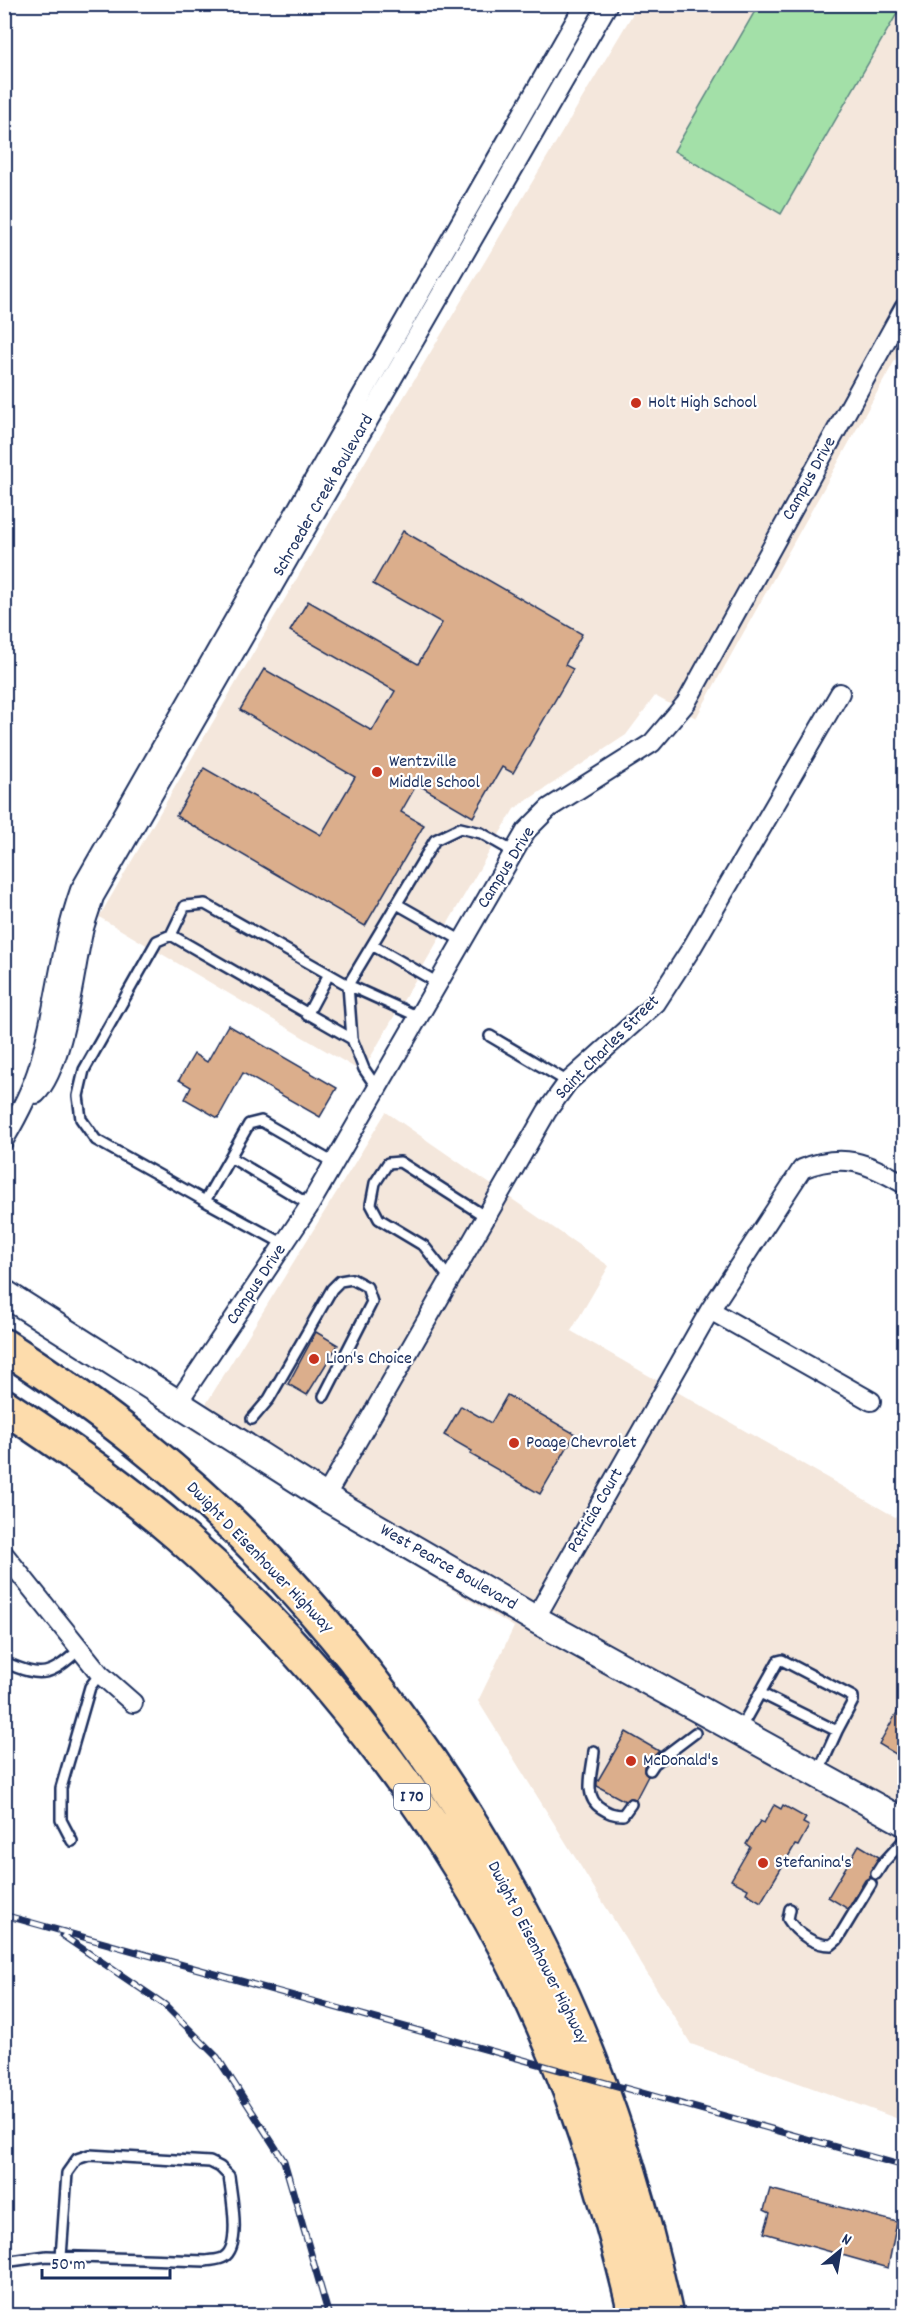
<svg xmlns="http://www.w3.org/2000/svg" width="909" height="2320" font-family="Dekko,sans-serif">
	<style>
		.built { fill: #f4e7dc }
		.green { fill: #a3e0a8; stroke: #5f8883; stroke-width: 1.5 }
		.building { fill: #dbae8c; stroke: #1b2f5e; stroke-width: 1.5 }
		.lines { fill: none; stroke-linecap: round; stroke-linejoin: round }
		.lane-casing { stroke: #1b2f5e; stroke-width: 14 }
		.street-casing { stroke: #1b2f5e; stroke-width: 22 }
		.secondary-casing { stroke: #1b2f5e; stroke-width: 30 }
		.highway-casing { stroke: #1b2f5e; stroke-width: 38 }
		.lane { stroke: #fff; stroke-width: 9 }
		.street { stroke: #fff; stroke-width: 18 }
		.secondary { stroke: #fff; stroke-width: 26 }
		.highway { stroke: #fddcac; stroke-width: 33 }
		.rail-casing { stroke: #1b2f5e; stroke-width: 7 }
		.rail { stroke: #fff; stroke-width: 4.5; stroke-dasharray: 14; stroke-linecap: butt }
		.poi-dot { fill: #c8321e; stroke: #fff; stroke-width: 2 }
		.labels { text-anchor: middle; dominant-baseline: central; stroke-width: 4.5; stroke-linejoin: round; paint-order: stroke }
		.shield { fill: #fff; stroke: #5f6d8e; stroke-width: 1.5 }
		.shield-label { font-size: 16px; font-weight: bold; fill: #1b2f5e }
		.poi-label { font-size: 18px; fill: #1b2f5e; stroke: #fff; text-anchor: start }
		.street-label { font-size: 18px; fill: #1b2f5e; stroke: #fff }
	</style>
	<rect width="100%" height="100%" fill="#fff"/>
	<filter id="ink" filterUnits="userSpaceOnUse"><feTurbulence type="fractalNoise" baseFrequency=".0167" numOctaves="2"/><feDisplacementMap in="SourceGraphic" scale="12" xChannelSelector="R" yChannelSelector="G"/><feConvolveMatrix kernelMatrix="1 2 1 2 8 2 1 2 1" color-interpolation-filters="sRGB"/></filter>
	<g filter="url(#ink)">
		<!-- built -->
		<path class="built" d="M638,5H904V344L696,718L655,696L626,735L514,809L362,1072L99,917L365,462Z
			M386,1112L609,1266L571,1331L904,1522V2121L691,2044L478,1701L514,1627L190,1430Z"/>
		<!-- green -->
		<path class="green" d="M759,4L902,5L781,214L674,151Z"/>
		<!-- building -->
		<path class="building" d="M403,531L582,634L565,665L573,669L513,773L502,767L473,817L417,784L401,812L424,825L365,926L176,816L204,768L321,835L355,777L240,710L264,669L372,731L395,691L290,631L308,601L418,664L442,623L373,584Z
			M228,1025L337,1088L320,1117L243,1073L218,1118L185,1099L191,1087L179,1080L194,1054L207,1062Z
			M316,1332L338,1345L307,1395L288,1384Z
			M507,1395L575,1434L540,1494L470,1454L472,1451L444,1435L461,1406L491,1423Z
			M904,1700V1759L879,1744Z
			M626,1732L659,1751L644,1766V1772L648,1776L636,1799L629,1798L625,1801L597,1786V1782Z
			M774,1805L781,1809L783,1805L806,1818L803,1823L809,1826L798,1846L795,1845L761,1902L746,1893L748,1889L731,1880L750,1847L746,1844L760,1821L764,1823Z
			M859,1845L879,1857L870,1871V1877L865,1880L848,1909L828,1897Z
			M770,2189L897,2222L888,2268L764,2233L770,2213L764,2210Z"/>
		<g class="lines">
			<defs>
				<path id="lane" d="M397,904L462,941
					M171,935L157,941L84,1070L78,1096L81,1119L96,1140L205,1201
					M372,945L438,983
					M307,1015L329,974
					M490,1036L568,1082
					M352,1039L348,985L435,840L460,828L481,833L514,852
					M377,1088L364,1069L352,1039L171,935L185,906L205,904L348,985L419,1017
					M230,1157L310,1205
					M284,1244L205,1201L249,1124L261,1121L334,1163
					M450,1279L424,1246L379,1219L371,1204L375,1183L388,1163L400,1162L486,1217
					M252,1419L269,1399L332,1289L340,1281L352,1279L367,1287L372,1302L324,1396
					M4,1662C43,1679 50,1676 80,1649
					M740,1729L778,1661L782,1660L853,1697V1701L837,1731L760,1693
					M594,1751C593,1769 582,1797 601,1808C609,1813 613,1815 623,1815L631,1804
					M650,1770L654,1764L695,1733
					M818,1773L837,1731
					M72,1841L61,1820V1788L90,1687L100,1674
					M876,1874L883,1863L904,1840
					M790,1909L788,1919C797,1934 814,1945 831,1945L837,1940L871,1884
					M4,2262L47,2256L206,2261C211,2260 220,2260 224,2257C242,2246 231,2194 229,2176L220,2167L210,2162L89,2155L77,2159L67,2173L61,2257"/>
				<path id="street" d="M36,1094C65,1065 74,970 84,928C87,918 91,907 94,897L608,4
					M4,1140C18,1116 31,1092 39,1065C56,1007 60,947 80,890L585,4
					M710,1310L802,1169C843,1152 868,1163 904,1184
					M178,1402L308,1208L526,831L549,808L652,743L686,703L904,308
					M325,1497L547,1111L568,1082L656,1003L691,949L840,693
					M4,1554L100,1674L133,1703
					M535,1619L710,1310L871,1401"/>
				<path id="secondary" d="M4,1293L325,1497L535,1619L904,1822"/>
				<path id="highway" d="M4,1346C52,1377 98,1409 142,1445C335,1600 499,1830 590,2060C623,2143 647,2229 666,2316
					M4,1406C65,1446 125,1488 179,1535C348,1683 491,1880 570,2091C597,2164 618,2239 636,2316"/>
			</defs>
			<!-- lane casing -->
			<use href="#lane" class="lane-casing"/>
			<!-- street casing -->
			<use href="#street" class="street-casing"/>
			<!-- secondary casing -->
			<use href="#secondary" class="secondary-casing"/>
			<!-- highway casing -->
			<use href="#highway" class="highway-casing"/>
			<!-- lane -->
			<use href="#lane" class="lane"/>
			<!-- street -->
			<use href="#street" class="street"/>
			<!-- secondary -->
			<use href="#secondary" class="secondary"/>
			<!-- highway -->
			<use href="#highway" class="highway"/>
			<defs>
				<path id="rail" d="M4,1915L904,2166
					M62,1935L165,2005L217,2057L284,2161L329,2316
					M4,2312L24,2316"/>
			</defs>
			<!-- rail casing -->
			<use href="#rail" class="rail-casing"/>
			<!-- rail -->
			<use href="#rail" class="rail"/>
		</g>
	</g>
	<!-- markers -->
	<g class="poi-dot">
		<circle cx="636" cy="403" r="6"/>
		<circle cx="377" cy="772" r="6"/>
		<circle cx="314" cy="1359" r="6"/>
		<circle cx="514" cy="1443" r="6"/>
		<circle cx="631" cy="1761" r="6"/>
		<circle cx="763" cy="1863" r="6"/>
	</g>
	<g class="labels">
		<!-- shield labels -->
		<rect class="shield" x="394" y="1784" width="36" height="26" rx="4.5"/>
		<g class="shield-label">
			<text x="412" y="1797">I 70</text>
		</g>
		<!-- poi labels -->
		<g class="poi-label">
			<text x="648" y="403">Holt High School</text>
			<text x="389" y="762">Wentzville<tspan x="389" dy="21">Middle School</tspan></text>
			<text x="326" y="1359">Lion's Choice</text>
			<text x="526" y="1443">Poage Chevrolet</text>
			<text x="643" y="1761">McDonald's</text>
			<text x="775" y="1863">Stefanina's</text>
		</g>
		<!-- street labels -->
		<g class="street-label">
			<text transform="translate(810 479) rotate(-61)">Campus Drive</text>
			<text transform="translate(324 496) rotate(-60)">Schroeder Creek Boulevard</text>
			<text transform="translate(507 868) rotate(-58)">Campus Drive</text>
			<text transform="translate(608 1048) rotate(-45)">Saint Charles Street</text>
			<text transform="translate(257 1285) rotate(-56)">Campus Drive</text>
			<text transform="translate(596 1511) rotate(-60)">Patricia Court</text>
			<text transform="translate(259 1558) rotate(46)">Dwight D Eisenhower Highway</text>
			<text transform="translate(448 1568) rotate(30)">West Pearce Boulevard</text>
			<text transform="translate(537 1953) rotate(63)">Dwight D Eisenhower Highway</text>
		</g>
	</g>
	<!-- margin -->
	<rect width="909" height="2320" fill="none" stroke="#fff" stroke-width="24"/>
	<rect x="12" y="12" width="885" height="2296" fill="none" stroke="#1b2f5e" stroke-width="2" filter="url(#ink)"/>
	<!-- north arrow -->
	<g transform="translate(840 2251) rotate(30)" stroke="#ffffff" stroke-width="4.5" paint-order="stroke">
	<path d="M0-4.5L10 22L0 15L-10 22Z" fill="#1b2f5e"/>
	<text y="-9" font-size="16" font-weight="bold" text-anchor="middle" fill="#1b2f5e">N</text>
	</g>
	<!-- scale -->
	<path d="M42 2269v9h128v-9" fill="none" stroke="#1b2f5e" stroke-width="3"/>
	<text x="51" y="2269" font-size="18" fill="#1b2f5e" stroke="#ffffff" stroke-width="4.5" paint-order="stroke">50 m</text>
</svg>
